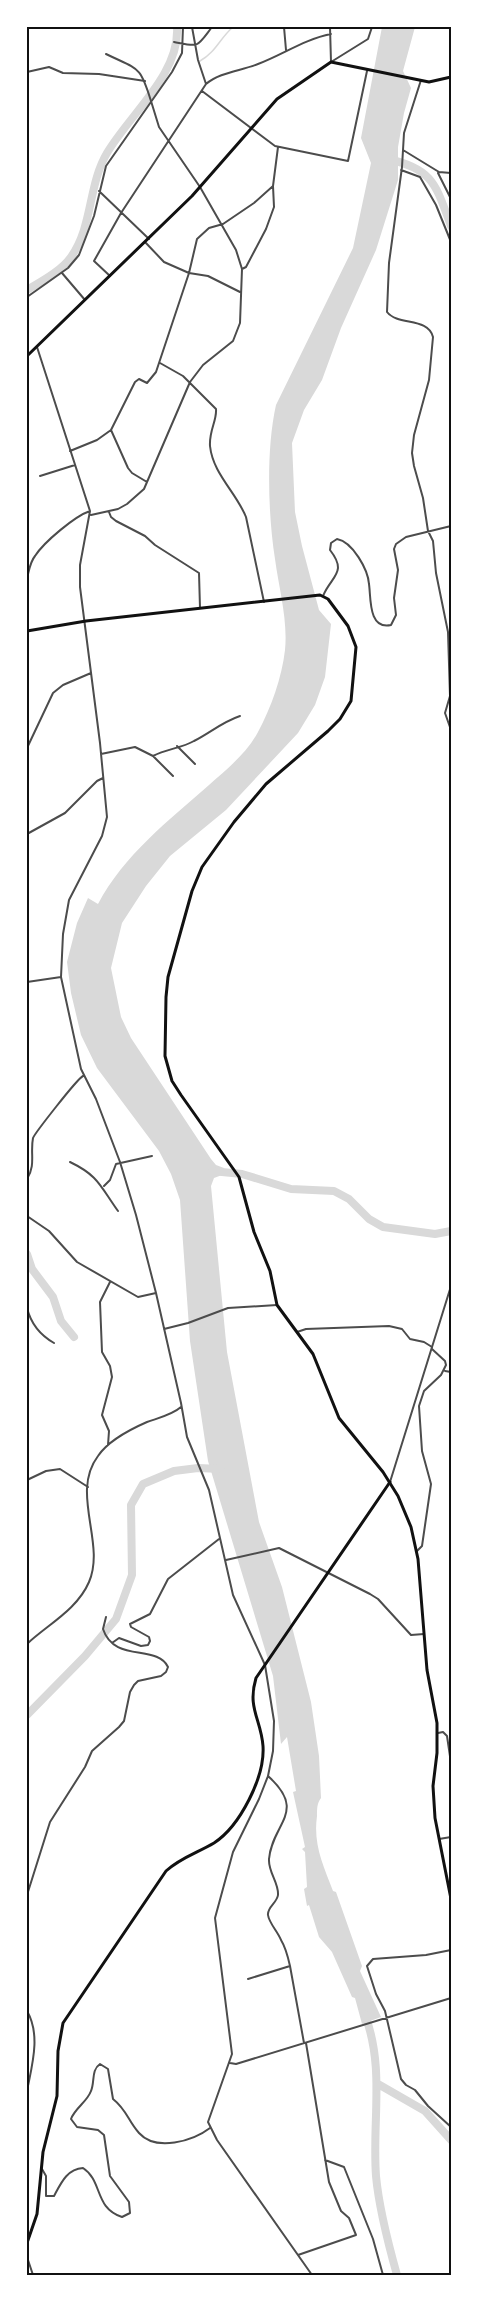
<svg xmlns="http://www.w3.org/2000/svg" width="478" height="2302" font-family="'Space Grotesk',sans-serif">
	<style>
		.water { fill: #d9d9d9 }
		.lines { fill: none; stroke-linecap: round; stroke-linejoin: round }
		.stream { stroke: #d9d9d9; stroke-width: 1.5 }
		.river { stroke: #d9d9d9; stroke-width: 8 }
		.minor { stroke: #4c4c4c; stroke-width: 2 }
		.tertiary { stroke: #4c4c4c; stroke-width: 2 }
		.secondary { stroke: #111; stroke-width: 3 }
		.primary { stroke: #111; stroke-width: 3 }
		.neatline { fill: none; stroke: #111; stroke-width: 2 }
	</style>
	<rect width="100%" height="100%" fill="#fff"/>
	<!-- water -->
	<path class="water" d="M382,27H415L403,71L411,88L404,113L398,147V180L376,250L341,328L322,380L304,410L292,443L295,512L302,546L319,610L331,624L325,677L315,705L298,733L226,810L170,856L146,886L122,923L111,968L121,1017L131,1038L211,1159L216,1165L224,1168L222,1175L214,1178L211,1186L227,1352L259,1522L282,1587L311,1702L319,1756L321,1798C317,1803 317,1809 317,1816C313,1844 323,1865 333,1891L336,1892L362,1966L360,1971L381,2017L362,2024L355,1998L352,1997L332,1952L319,1937L309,1905L307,1906L304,1889L307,1887L305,1852L302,1849L305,1847L293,1792L296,1791L287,1737L281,1744L273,1676L208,1461L190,1341L180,1200L171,1174L159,1151L97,1068L81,1035L71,993L67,962L77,923L88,898L98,904C124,855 168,821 209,785C227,769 247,753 258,732C271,708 282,677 285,650C288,620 279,589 275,559C268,515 266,449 276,405L353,248L371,163L361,138Z"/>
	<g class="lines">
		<!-- stream -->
		<path class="stream" d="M200,61C216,52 220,38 233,27"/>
		<!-- river -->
		<path class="river" d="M388,159C434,169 436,186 451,226
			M27,290C42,281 61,271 71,257C93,226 88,185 107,153C130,114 180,74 177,27
			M212,1171L242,1174L291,1189L334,1191L349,1199L369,1219L383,1227L435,1234L451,1231
			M27,1254L32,1269L53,1297L61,1321L74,1337
			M27,1715L85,1656L116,1619L132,1575L131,1505L143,1484L174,1471L198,1468L221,1469
			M365,2015C385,2068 372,2121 376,2176C379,2209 388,2243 397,2275
			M378,2084L425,2111L451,2140"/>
		<!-- minor -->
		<path class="minor" d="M192,27L198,60L206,84
			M284,27L286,50
			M330,27L331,62
			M174,42C200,47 196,48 212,27
			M331,62L368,39L372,27
			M27,72L49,67L63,73L99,74L145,81
			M421,80L404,133L402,167L389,263L387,312C398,326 428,317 433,337L429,380L414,435L412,453L414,466L423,498L428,531L433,541L436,573L448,632L450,696L445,713L451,730
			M202,91L275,146L348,161L367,71
			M403,150L439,172L451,173
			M401,170L420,177L436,205L451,242
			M438,173L451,199
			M99,191L149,239
			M145,242L164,262L189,273L208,276L240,292
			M242,269L246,267L266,229L274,207L273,186L278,147
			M62,273L85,300
			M110,276L94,261L121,213L206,84C220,72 241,71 258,64C282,55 305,39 331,34
			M27,297L68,268L79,255L94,216L106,166L172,72L182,53L183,27
			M37,347L90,511L80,565V587L100,743L107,817L102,836L69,900L63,934L61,977L81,1069L96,1099L120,1162L136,1215L156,1293L181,1403L187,1437L209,1490L233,1595L265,1665L274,1721L273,1751L268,1776L259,1799L233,1852L215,1918L232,2054L208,2122L217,2140L312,2275
			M160,363L183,376L216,409C217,421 209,430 210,446C213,474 236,492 246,517L264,602
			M111,430L128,468L132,473L147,482
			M70,451L97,440L111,430L135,382L139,379L147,383L156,372L189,273L197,239L209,228L223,224L254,203L273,186
			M40,476L75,465
			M109,512L111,517L116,521L145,536L155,545L199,573L200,608
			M91,515L118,509L127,504L144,489L190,382L203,365L233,341L240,323L242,269L236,250L200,187L159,127L151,101
			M27,578C29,571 30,562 35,556C44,542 75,516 90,511
			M323,596C331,576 348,573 330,550L331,543L337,539C353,542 368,570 369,584C371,597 368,630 391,625L396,615L394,598L398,570L394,549L396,544L406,537L451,526
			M177,746L195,764
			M27,748L53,693L63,685L91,673
			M101,754L135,747L153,756C166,749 182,748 194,741C210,733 222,722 240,716
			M153,756L173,776
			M27,834L65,813L97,781L103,778
			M27,982L61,977
			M70,1162C99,1176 100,1186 118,1211
			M27,1179C36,1165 30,1153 33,1138C35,1133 77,1079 83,1076
			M104,1186L110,1180L116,1164L152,1156
			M27,1216L49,1231L77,1262L138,1297L156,1293
			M27,1308C31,1324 40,1335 54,1343
			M164,1329L188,1323L228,1308L277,1305
			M297,1332L306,1329L389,1326L402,1329L410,1339L424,1342L432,1347
			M445,1371L451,1372
			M108,1445L109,1431L102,1415L112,1377L110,1366L102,1352L100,1302L110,1282
			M27,1480L46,1471L60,1469L88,1487
			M417,1551L422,1546L431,1484L422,1451L419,1406L424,1391L441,1375L446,1365L445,1361L432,1349
			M226,1560L279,1548L370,1594L378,1599L411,1635L424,1634
			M112,1643L119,1638L141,1646L148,1645L150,1641L149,1637L131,1627L130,1624L150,1614L168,1579L219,1539
			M27,1644C47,1625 77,1610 89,1582C106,1543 70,1493 98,1456C108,1441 131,1429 147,1422C158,1418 172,1415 181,1407
			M438,1733L443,1732L447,1736L451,1763
			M268,1776C308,1812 272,1823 269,1859C268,1872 279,1883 278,1895C277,1903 267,1907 268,1915C269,1923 278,1932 281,1940C286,1948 288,1957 290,1966
			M439,1839L451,1837
			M27,1895L50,1822L85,1767L92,1751L119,1727L124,1721L130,1692L134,1685L138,1681L161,1676L166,1672L168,1667C157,1644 114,1663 103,1629L106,1617
			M451,1950L426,1955L373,1959L367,1966L376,1994L385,2011L401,2079L406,2085L415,2090L428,2106L451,2127
			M248,1979L290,1966L304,2043
			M27,2011C41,2035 32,2065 27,2091
			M230,2063L236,2064L451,1998
			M325,2160L344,2167L373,2239L383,2275
			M42,2169L46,2176V2196H54C61,2183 67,2169 83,2168C103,2181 94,2208 122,2217L130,2213L129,2202L110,2176L104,2135L98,2130L77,2127L71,2119C75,2108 87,2102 91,2091C95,2082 91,2070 100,2064L108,2069L113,2099C127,2110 128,2121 139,2133C156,2152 193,2141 210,2128
			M298,2255L356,2235L349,2218L341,2211L329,2182L306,2043
			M27,2257L33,2275"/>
		<!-- tertiary -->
		<path class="tertiary" d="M106,54C139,70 140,65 151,101
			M390,1482L451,1286"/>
		<!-- secondary -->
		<path class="secondary" d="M27,356L192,196L277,99L331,62L429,82L451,77
			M27,2243L37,2214L43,2152L57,2096L58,2051L63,2023L166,1871C180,1858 197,1853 214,1843C240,1826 265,1777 263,1746C261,1719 247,1708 256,1678L390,1482"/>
		<!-- primary -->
		<path class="primary" d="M27,631L86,621L320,595L328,599L348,626L356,647L351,701L340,719L328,731L266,784L234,822L202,867L192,891L168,977L166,997L165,1056L172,1081L181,1095L239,1177L254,1232L270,1271L277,1305L313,1354L339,1418L383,1472L398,1496L411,1527L418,1559L427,1670L437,1723V1753L433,1786L435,1818L451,1899"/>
	</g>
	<!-- border -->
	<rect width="478" height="2302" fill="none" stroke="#ffffff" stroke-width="57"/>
	<rect x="28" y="28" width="422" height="2246" class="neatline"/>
</svg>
